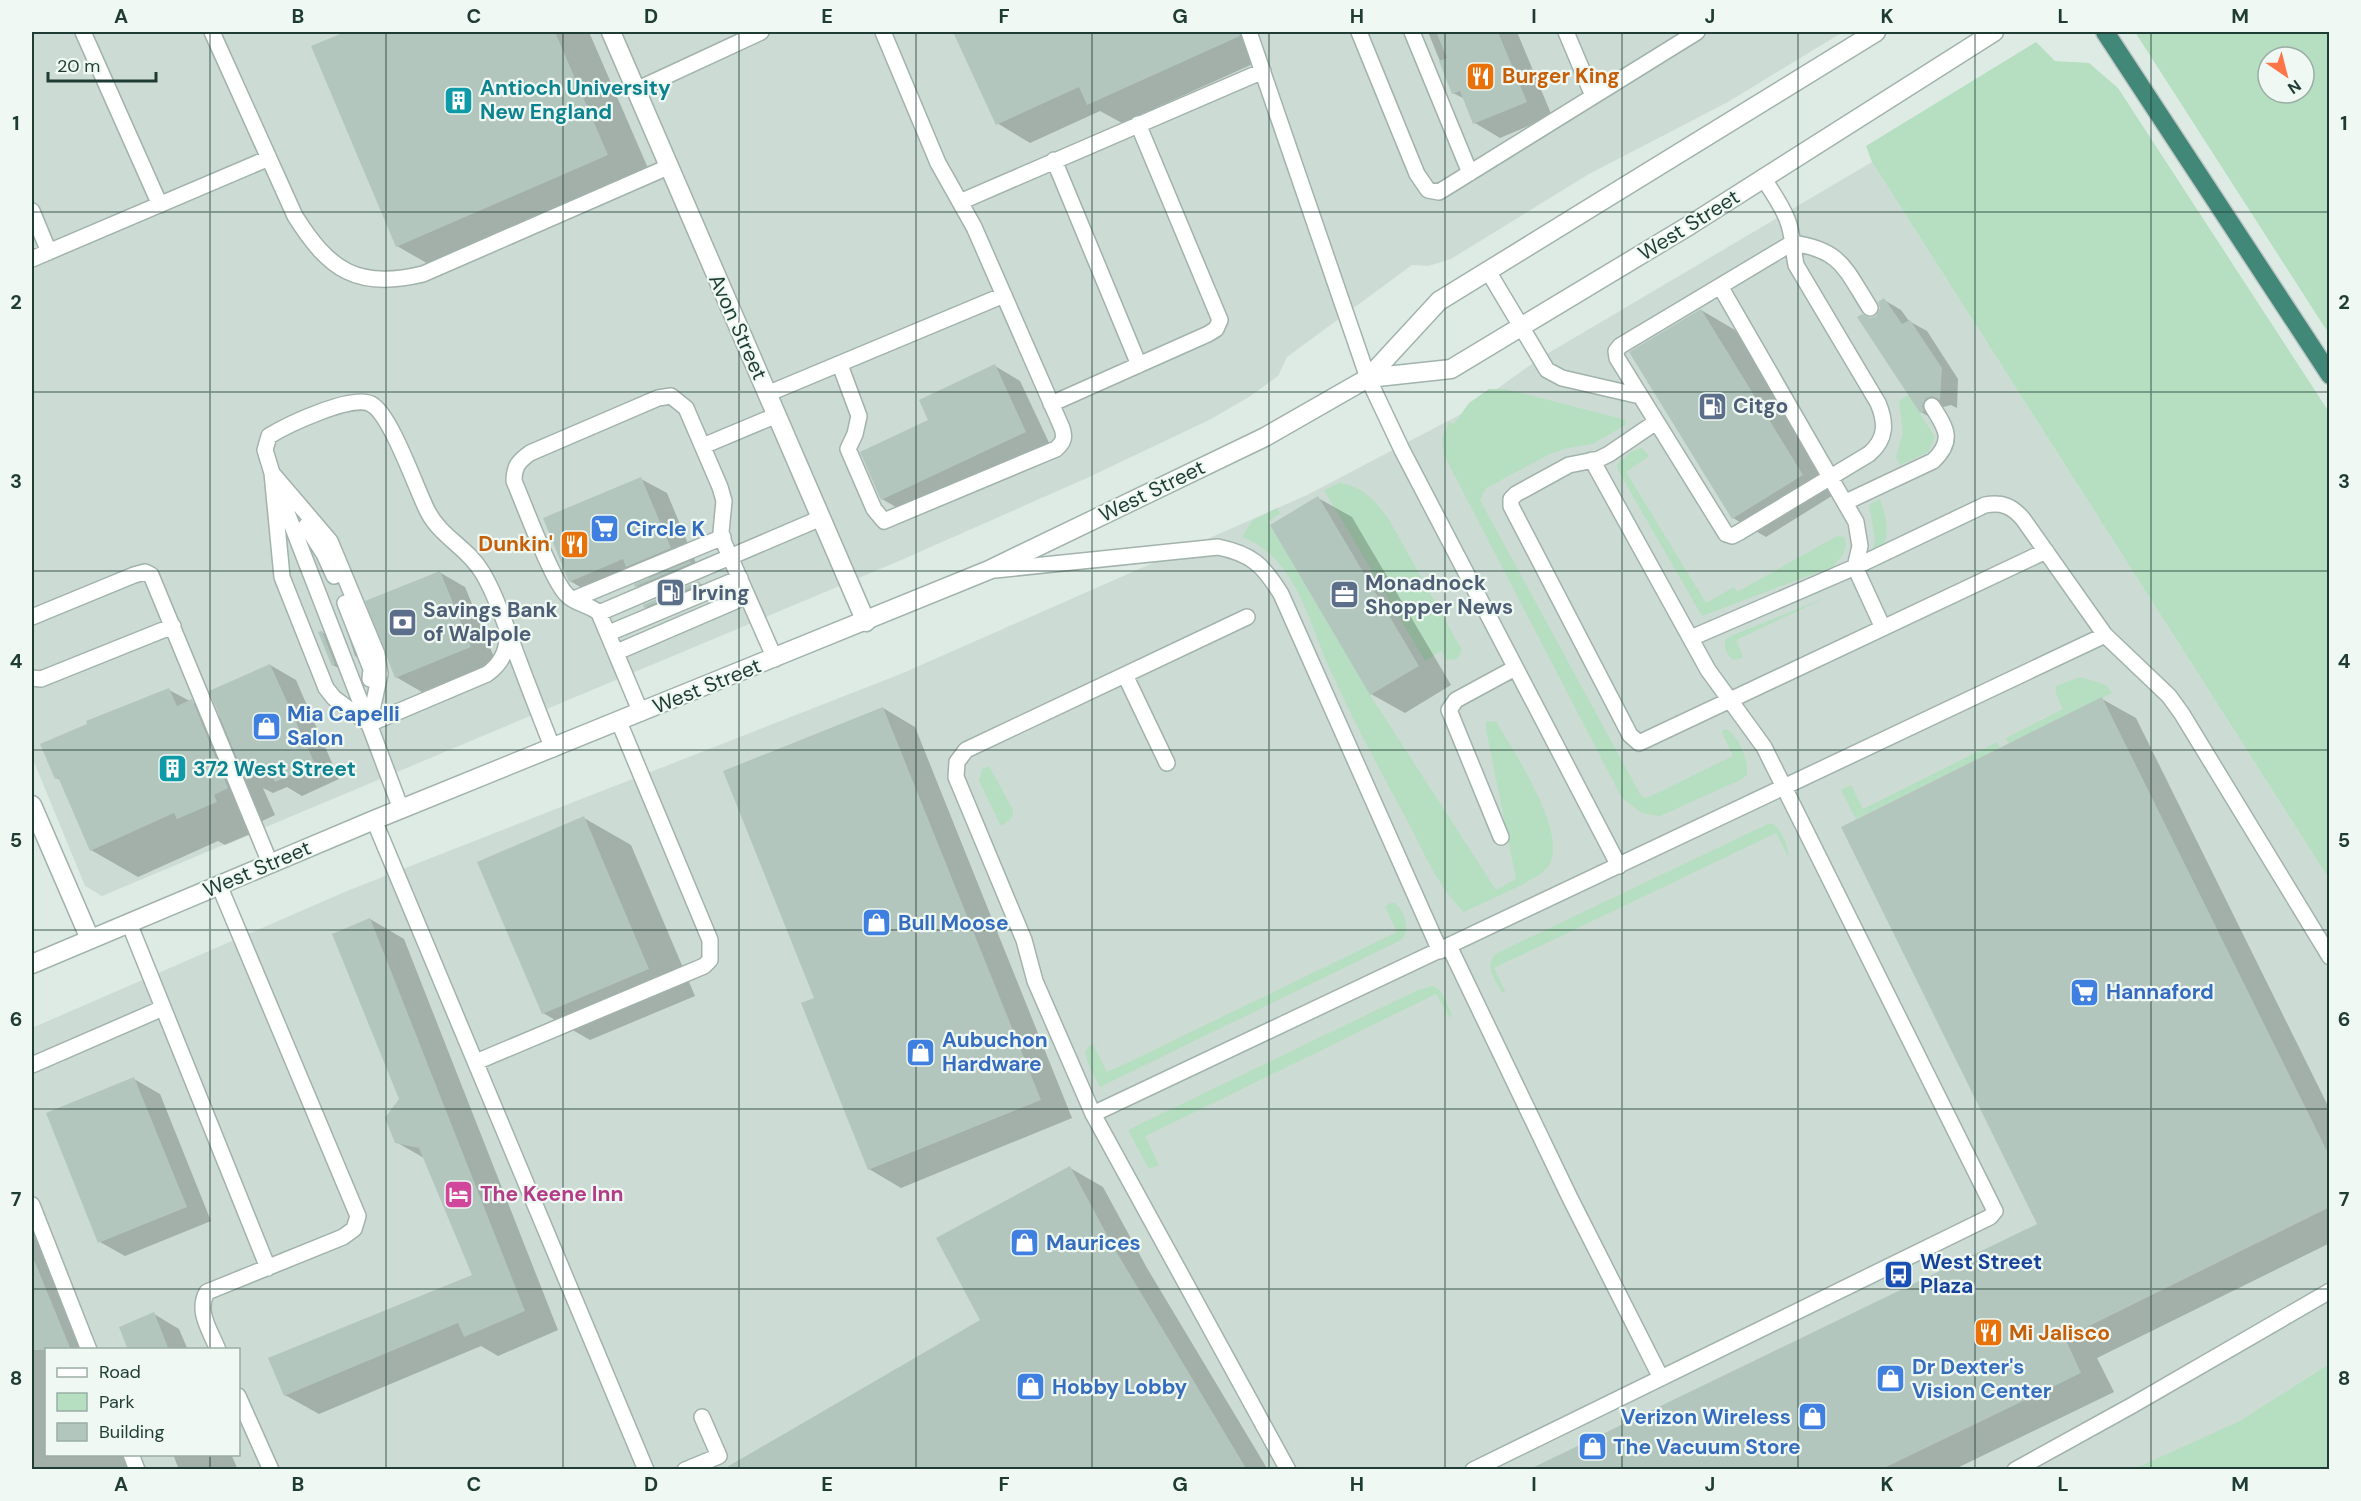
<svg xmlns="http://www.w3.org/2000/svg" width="2361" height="1501" font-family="'DM Sans',sans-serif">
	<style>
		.built { fill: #ccdbd4; fill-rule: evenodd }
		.green { fill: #b5dfc0; fill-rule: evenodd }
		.shadow { fill: #0003 }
		.building { fill: #b3c6be }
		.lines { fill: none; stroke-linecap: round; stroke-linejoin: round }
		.service-casing { stroke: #a1b3ac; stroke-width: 18 }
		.minor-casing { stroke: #a1b3ac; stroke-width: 21 }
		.tertiary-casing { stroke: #a1b3ac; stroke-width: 21 }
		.trunk-casing { stroke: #c0c8c6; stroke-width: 21 }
		.service { stroke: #fff; stroke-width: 15 }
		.minor { stroke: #fff; stroke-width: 18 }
		.tertiary { stroke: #fff; stroke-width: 18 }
		.trunk { stroke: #428878; stroke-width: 18 }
		.grid { fill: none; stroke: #1e3c34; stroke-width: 1.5; stroke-opacity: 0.55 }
		.labels { text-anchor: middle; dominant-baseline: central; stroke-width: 4.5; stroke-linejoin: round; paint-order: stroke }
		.food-label { font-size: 21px; font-weight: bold; fill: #c56008; stroke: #eff8f3; text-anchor: start }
		.culture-label { font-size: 21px; font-weight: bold; fill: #0d838f; stroke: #eff8f3; text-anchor: start }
		.street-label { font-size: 21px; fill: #1e3c34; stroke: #eff8f3 }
		.service-label { font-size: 21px; font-weight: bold; fill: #4e5e75; stroke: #eff8f3; text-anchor: start }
		.shop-label { font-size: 21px; font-weight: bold; fill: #366cbe; stroke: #eff8f3; text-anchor: start }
		.hotel-label { font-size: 21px; font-weight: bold; fill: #b23c85; stroke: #eff8f3; text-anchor: start }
		.transit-label { font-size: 21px; font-weight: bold; fill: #164399; stroke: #eff8f3; text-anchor: start }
		.neatline { fill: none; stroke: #1e3c34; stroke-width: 2 }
		.grid-label { font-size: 20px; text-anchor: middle; font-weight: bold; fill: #1e3c34 }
	</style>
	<rect width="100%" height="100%" fill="#deebe5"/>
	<!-- built -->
	<path class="built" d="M32,32H1843L1728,102L1589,174L1451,259L1428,266L1412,265L1287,357L1278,376L1249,397L1211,419L1087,478L899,561L102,896L85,886L32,757Z
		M1872,162L2329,879V1364L2241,1421L2184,1470L32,1469V1028L347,891L903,673L1307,495L1465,412L1540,358ZM46,1350H238V1454H46Z"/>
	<!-- green -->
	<path class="green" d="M2135,32H2329V334ZM2268,57H2304V93H2268Z
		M2036,42L2055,61L2089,63L2118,88L2329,412V879L1872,162L1866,146Z
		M1489,389H1505L1626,420L1625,425L1593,444L1568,448L1550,454L1486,488L1480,500L1640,794L1644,798L1649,797L1733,756L1722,732L1724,729C1737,731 1751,764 1746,776L1738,781L1660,816L1642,813L1622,798L1444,455L1442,439L1449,422L1454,424L1469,403Z
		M1908,395L1935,437L1928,452L1900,465L1896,457L1903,433L1899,401Z
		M1642,448L1649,456L1626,472L1706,603L1734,587L1737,592L1837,536L1844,537C1849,549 1842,556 1834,566L1702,616L1618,470L1617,464L1631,452Z
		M1340,483C1363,487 1375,500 1388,518L1462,650L1457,659L1447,660L1441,651L1425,661L1324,490Z
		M1880,499C1885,515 1890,528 1884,545L1873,550L1875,539L1869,505Z
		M1277,508L1280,513L1268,522L1370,695L1496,890L1516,879L1486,729V722L1496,721C1512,750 1578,845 1543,872C1524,886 1487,900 1464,912C1438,887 1424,852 1407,820C1379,769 1352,718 1328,665C1308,619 1294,556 1242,537L1252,521Z
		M1827,597L1736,640L1743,656L1741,658L1733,660C1726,653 1723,648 1726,639L1733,635Z
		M2080,677L2106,685L2112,693L2009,744L2006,738L2063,709L2056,693V686Z
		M1997,742L2000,748L1856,819L1841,790L1851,785L1863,809Z
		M989,766L1013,810L1012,818L1001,826L979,781L982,769Z
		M1768,824H1774C1781,832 1789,845 1788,856L1776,833L1494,968L1506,993L1502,992C1495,980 1483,965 1497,953Z
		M1393,902C1404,909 1412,930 1401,940L1100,1087L1088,1064L1085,1052L1090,1045H1093L1107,1072L1123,1065L1397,932L1385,906Z
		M1433,986L1440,990L1452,1014L1450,1018L1436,994L1164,1127L1145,1136L1159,1165L1149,1169L1128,1130L1418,990Z
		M2329,1364V1469H2134L2240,1421Z"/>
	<!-- shadow -->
	<path class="shadow" d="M349,32H589L654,182L444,273L397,246L313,47Z
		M955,32H1240L1255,63L1122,123L1100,111L1030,143L997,123Z
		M1428,32H1517L1552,116L1500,138L1475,123L1465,99L1453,93Z
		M1884,300L1901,310L1909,321L1927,331L1958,379L1957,408L1951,405L1943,407L1938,422L1921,412L1870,319L1877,317Z
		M1701,310L1735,330L1835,494L1766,537L1733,518Z
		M995,366L1020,381L1051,447L908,514L882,499L930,421Z
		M641,479L667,493L696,563L692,564L698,568L645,590L636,586L651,579L645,575L596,596L570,581Z
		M1318,498L1352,517L1451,685L1405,713L1371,694Z
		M439,572L465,587L496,662L422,692L396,677Z
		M699,583L707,587L654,611L645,607Z
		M345,626L368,639L380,671L355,656Z
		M322,632L348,647L359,676L355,674V678L333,665Z
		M270,665L296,680L339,779L302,796L287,787L273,793L263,788L275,815L260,822L263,829L225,845L218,841L138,877L91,850L61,780L56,778L169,690L222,718Z
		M2102,699L2136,718L2330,1110V1243L2097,1358L2114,1392L1953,1470H1531L2039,1225Z
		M883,708L915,727L1072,1118L901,1188L869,1169L816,999Z
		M584,818L631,845L695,996L590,1040L543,1013Z
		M370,919L404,939L558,1330L498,1356L481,1346L319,1414L285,1395L474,1276L424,1158L396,1142L400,1099Z
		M134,1079L160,1094L211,1221L125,1256L100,1242Z
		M1070,1168L1103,1187L1147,1268L1268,1470H757L982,1321Z
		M32,1222L96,1350H46V1454H132L138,1470H32Z
		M154,1314L179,1329L188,1350H130Z
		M173,1454H231L238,1470H179Z"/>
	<!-- building -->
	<path class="building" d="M345,32H555L608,155L396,247L311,46Z
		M953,32H1239L1240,36L1087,105L1079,87L996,125Z
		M1436,32H1498L1527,102L1473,124L1460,91L1452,94L1439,61L1447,58Z
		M1884,298L1902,324L1910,320L1942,368L1940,400L1932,396L1926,398L1922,406L1924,411L1920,413L1857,317L1862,314L1870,318L1876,316L1880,308L1878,302Z
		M1701,309L1803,475L1732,519L1629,352Z
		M995,364L1026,432L881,500L860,452L928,420L919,400Z
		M641,477L671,548L626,567L623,559L569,582L543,518Z
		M1318,496L1419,666L1370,695L1270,525Z
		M690,561L691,563L635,587L634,584Z
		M440,571L471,647L395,678L365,601Z
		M699,581L700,584L644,608L643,605Z
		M322,631L335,664L332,666L318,632Z
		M270,664L315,764L275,782L269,769L246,780L209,691Z
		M169,688L177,706L192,699L228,788L214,795L217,802L177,819L174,813L90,851L58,777L55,779L40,744L87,724L86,721Z
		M2102,697L2330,1157V1207L2065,1338L2081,1373L1880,1470H1528L2037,1224L1841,827Z
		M883,707L1041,1100L868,1170L801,1003L814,998L723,771Z
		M584,816L649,969L542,1014L477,862Z
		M370,918L525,1311L464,1337L458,1323L284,1396L268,1358L472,1275L419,1148L395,1143L385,1118L399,1099L332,934Z
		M134,1077L187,1207L98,1243L46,1113Z
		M1070,1166L1114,1248L1247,1470H722L980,1320L936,1238Z
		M32,1255L71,1350H32Z
		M154,1312L169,1350H128L119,1327Z"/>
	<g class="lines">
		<defs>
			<path id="service" d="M83,32L160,205
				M212,32L295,216C329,270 357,290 423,274L668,167
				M1249,32L1368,378L1402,450L1619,866
				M1359,32L1417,174L1428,190L1439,192L1697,32
				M1412,32L1470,173
				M1566,32L1593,96
				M636,90L761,32
				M1054,160L1139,365
				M1763,177C1771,191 1781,204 1787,219C1793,233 1793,250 1796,265L1878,403C1886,422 1887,439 1869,454L1738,533L1732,536L1726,534L1617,358L1616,351L1620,346L1792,243C1842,250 1845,269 1870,308
				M960,202L1263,71
				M32,211L49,252
				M32,259L269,158
				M1488,271L1547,370L1562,378L1640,396
				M1720,286L1856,522L1860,546L1855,567L1883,628
				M840,365L859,416L855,434L848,449L874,509L884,521L1056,449C1064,442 1065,437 1062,428L974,227L938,163L883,32
				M767,394L1004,295
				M1051,404L1208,334L1216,329L1220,320L1138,124
				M1656,422L1609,454L1599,459L1569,465L1516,494L1511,499V506L1630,735L1639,743L2046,551
				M703,446L777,415
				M272,473L330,541L377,654L380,674L369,724
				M279,492L369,724
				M1846,502L1933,461C1955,440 1946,428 1932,406
				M306,526L324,554L334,576
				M995,570L1218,547C1252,554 1263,565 1281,594L1440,951
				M574,599L723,537
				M345,603L371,669L370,679
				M599,613L821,518
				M32,617L134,575L145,572L151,575L270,863
				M1247,617L966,750L957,762L956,777L1024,940L1035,981L1093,1114L1288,1470
				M609,633L740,578
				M1691,638L1855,567L1985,505C2002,502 2012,506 2023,519L2105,635L2169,696L2182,714L2330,957
				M617,652L747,596
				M1125,675L1167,763
				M32,678L41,679L173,626
				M641,713L599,613C589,604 575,604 567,595C552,581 524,504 514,481C514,466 519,461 530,453L658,398L671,396L686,408L720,487L724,501L721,532L724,543L775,659
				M369,724L487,674C501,664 508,650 507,633
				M401,809L369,724L334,698L326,688L282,577L272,473L265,450L269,436C287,425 352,394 371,404C391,414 416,489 428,512C441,537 468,548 482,572C494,591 501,613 509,634C523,673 538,711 553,749
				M374,820L646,1470
				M1501,837L1449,710L1456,700L1515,668
				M129,923L268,1268
				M1449,946L1570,1198L1661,1378
				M476,1062L704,966L710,960V940L619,722
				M32,1065L163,1008
				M1093,1114L2105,635
				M32,1205L89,1350
				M218,1350C210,1330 196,1311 207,1292L343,1237L354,1229L358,1216L219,885
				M238,1396L271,1470
				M131,1454L137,1470
				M685,1470L719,1456L702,1417
				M1473,1470L1990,1217L1995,1211L1764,747L1708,670L1592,460
				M2015,1470L2131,1406L2330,1291"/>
			<path id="minor" d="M611,32L866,622
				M32,805L90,939"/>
			<path id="tertiary" d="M1368,378L1451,369L1690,225L1994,32
				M32,964L374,820L989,570L1265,437L1368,378L1439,301L1876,32"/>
			<path id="trunk" d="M2105,32L2330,375"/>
		</defs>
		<!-- service casing -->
		<use href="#service" class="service-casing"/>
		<!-- minor casing -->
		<use href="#minor" class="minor-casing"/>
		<!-- tertiary casing -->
		<use href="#tertiary" class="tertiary-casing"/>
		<!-- trunk casing -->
		<use href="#trunk" class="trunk-casing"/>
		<!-- service -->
		<use href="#service" class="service"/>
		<!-- minor -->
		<use href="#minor" class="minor"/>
		<!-- tertiary -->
		<use href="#tertiary" class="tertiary"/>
		<!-- trunk -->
		<use href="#trunk" class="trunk"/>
	</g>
	<!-- grid -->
	<path class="grid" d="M210,32V1350M386,32V1470M563,32V1470M739,32V1470M916,32V1470M1092,32V1470M1269,32V1470M1445,32V1470M1622,32V1470M1798,32V1470M1975,32V1470M2151,32V1470M32,212H2330M32,392H2330M32,571H2330M32,750H2330M32,930H2330M32,1109H2330M32,1289H2330M210,1454V1470"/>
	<!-- icons -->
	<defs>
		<symbol id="restaurant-square" viewBox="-11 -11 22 22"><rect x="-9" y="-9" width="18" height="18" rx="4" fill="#e8710a" stroke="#eff8f3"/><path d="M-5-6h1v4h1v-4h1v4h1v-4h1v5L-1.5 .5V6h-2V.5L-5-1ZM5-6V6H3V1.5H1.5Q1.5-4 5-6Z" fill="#fff"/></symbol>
		<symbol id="building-square" viewBox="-11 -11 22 22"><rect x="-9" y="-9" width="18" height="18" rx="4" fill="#0f9aa8" stroke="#eff8f3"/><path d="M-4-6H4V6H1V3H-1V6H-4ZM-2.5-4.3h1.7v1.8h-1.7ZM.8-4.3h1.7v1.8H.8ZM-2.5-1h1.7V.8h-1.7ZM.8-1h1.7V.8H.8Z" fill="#fff"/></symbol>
		<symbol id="fuel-square" viewBox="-11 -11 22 22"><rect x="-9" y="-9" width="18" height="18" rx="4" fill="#5c6f8a" stroke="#eff8f3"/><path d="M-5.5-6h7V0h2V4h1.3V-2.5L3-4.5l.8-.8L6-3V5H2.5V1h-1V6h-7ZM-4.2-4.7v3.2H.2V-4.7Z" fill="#fff"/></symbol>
		<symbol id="supermarket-square" viewBox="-11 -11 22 22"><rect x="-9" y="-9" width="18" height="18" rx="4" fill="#3f7fe0" stroke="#eff8f3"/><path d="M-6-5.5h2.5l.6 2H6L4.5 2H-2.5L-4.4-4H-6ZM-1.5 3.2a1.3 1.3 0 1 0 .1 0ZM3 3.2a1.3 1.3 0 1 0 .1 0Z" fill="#fff"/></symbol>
		<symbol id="office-square" viewBox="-11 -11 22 22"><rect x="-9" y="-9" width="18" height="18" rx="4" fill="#5c6f8a" stroke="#eff8f3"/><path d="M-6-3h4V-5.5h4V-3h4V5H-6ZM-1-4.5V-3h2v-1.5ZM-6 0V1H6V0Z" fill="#fff"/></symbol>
		<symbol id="bank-square" viewBox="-11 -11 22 22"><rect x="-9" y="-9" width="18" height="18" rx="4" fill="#5c6f8a" stroke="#eff8f3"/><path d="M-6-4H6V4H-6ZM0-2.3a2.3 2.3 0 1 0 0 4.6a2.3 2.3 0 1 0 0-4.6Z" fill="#fff"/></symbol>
		<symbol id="shop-square" viewBox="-11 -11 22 22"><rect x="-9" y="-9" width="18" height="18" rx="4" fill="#3f7fe0" stroke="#eff8f3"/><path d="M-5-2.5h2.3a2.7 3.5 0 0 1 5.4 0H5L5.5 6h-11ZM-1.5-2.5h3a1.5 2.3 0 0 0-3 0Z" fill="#fff"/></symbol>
		<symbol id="hotel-square" viewBox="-11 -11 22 22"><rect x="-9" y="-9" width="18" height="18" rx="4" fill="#d1479c" stroke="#eff8f3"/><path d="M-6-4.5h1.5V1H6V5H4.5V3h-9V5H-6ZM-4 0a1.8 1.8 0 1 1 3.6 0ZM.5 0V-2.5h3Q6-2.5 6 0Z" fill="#fff"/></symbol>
		<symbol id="bus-square" viewBox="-11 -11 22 22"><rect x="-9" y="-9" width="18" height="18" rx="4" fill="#1a4fb4" stroke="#eff8f3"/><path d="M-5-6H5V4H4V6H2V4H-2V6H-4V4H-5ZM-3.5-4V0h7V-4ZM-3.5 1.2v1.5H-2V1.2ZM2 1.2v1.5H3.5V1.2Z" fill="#fff"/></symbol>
	</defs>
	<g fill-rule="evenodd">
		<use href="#restaurant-square" x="1464" y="60" width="33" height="33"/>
		<use href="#building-square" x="442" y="84" width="33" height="33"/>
		<use href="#fuel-square" x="1696" y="390" width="33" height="33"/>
		<use href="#supermarket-square" x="588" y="512" width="33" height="33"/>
		<use href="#restaurant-square" x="558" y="528" width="33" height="33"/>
		<use href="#fuel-square" x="654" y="576" width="33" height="33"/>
		<use href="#office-square" x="1328" y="578" width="33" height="33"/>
		<use href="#bank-square" x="386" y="606" width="33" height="33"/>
		<use href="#shop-square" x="250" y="710" width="33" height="33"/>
		<use href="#building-square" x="156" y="752" width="33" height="33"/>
		<use href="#shop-square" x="860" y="906" width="33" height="33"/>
		<use href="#supermarket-square" x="2068" y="976" width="33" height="33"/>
		<use href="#shop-square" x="904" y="1036" width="33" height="33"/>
		<use href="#hotel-square" x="442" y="1178" width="33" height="33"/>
		<use href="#shop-square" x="1008" y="1226" width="33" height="33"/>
		<use href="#bus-square" x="1882" y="1258" width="33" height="33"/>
		<use href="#restaurant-square" x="1972" y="1316" width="33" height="33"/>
		<use href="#shop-square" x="1874" y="1362" width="33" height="33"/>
		<use href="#shop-square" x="1014" y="1370" width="33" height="33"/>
		<use href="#shop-square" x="1796" y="1400" width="33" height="33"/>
		<use href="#shop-square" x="1576" y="1430" width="33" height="33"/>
	</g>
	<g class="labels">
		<!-- food labels -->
		<g class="food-label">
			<text x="1502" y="76">Burger King</text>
			<text x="553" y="544" text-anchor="end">Dunkin'</text>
			<text x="2009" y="1333">Mi Jalisco</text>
		</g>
		<!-- culture labels -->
		<g class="culture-label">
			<text x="480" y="88">Antioch University<tspan x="480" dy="24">New England</tspan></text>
			<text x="193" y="769">372 West Street</text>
		</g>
		<!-- street labels -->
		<g class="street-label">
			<text transform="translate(1689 225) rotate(-32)">West Street</text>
			<text transform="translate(738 327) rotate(66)">Avon Street</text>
			<text transform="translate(1152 491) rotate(-26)">West Street</text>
			<text transform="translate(707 686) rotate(-22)">West Street</text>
			<text transform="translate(257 869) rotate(-23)">West Street</text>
		</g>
		<!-- service labels -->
		<g class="service-label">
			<text x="1733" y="406">Citgo</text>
			<text x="1365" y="583">Monadnock<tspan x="1365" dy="24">Shopper News</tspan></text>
			<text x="692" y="593">Irving</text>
			<text x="423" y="610">Savings Bank<tspan x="423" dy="24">of Walpole</tspan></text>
		</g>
		<!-- shop labels -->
		<g class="shop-label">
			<text x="626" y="529">Circle K</text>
			<text x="287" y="714">Mia Capelli<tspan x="287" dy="24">Salon</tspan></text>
			<text x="898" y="923">Bull Moose</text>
			<text x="2106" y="992">Hannaford</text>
			<text x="942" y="1040">Aubuchon<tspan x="942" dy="24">Hardware</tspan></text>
			<text x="1046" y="1243">Maurices</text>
			<text x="1912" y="1367">Dr Dexter's<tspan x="1912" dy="24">Vision Center</tspan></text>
			<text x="1052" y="1387">Hobby Lobby</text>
			<text x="1791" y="1417" text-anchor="end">Verizon Wireless</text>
			<text x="1613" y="1447">The Vacuum Store</text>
		</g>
		<!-- hotel labels -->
		<g class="hotel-label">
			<text x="480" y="1194">The Keene Inn</text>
		</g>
		<!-- transit labels -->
		<g class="transit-label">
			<text x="1920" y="1262">West Street<tspan x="1920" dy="24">Plaza</tspan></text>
		</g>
	</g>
	<!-- border -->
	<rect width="2361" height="1501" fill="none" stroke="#eff8f3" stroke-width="66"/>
	<!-- legend -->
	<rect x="45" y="1348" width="195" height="108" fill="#eff8f3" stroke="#9bada7" stroke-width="1.5"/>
	<rect x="57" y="1368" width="30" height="9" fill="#ffffff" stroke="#9bada7" stroke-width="1.5"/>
	<text x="99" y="1378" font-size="18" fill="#1e3c34">Road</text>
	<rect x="57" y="1393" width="30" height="18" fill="#b5dfc0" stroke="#9bada7" stroke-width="1.5"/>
	<text x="99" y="1408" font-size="18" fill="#1e3c34">Park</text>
	<rect x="57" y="1423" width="30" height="18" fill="#b3c6be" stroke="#9bada7" stroke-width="1.5"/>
	<text x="99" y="1438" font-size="18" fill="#1e3c34">Building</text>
	<!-- north arrow -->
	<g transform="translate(2286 75) rotate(145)"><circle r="28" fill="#eff8f3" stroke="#9bada7" stroke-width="1.5"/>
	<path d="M0-4.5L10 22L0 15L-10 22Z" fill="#ff7549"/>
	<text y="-9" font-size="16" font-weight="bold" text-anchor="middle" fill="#1e3c34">N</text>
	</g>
	<!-- scale -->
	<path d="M48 72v9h108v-9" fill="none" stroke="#1e3c34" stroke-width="3"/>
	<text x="57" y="72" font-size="18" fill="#1e3c34" stroke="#eff8f3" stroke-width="4.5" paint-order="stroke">20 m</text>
	<rect x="33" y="33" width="2295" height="1435" class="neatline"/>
	<g class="grid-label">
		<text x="121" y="23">A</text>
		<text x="298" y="23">B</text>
		<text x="474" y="23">C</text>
		<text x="651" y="23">D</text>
		<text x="827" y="23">E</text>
		<text x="1004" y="23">F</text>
		<text x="1180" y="23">G</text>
		<text x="1357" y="23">H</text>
		<text x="1534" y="23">I</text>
		<text x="1710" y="23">J</text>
		<text x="1887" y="23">K</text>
		<text x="2063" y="23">L</text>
		<text x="2240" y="23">M</text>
		<text x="16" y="130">1</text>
		<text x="2344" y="130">1</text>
		<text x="16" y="309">2</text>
		<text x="2344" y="309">2</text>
		<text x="16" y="488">3</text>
		<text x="2344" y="488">3</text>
		<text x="16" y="668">4</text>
		<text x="2344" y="668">4</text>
		<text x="16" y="847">5</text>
		<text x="2344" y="847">5</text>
		<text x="16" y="1026">6</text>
		<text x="2344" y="1026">6</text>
		<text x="16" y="1206">7</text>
		<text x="2344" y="1206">7</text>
		<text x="16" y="1385">8</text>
		<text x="2344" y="1385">8</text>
		<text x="121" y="1491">A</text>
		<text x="298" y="1491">B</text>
		<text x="474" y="1491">C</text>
		<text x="651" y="1491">D</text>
		<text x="827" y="1491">E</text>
		<text x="1004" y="1491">F</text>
		<text x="1180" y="1491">G</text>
		<text x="1357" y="1491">H</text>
		<text x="1534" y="1491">I</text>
		<text x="1710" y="1491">J</text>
		<text x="1887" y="1491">K</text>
		<text x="2063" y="1491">L</text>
		<text x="2240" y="1491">M</text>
	</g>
</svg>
